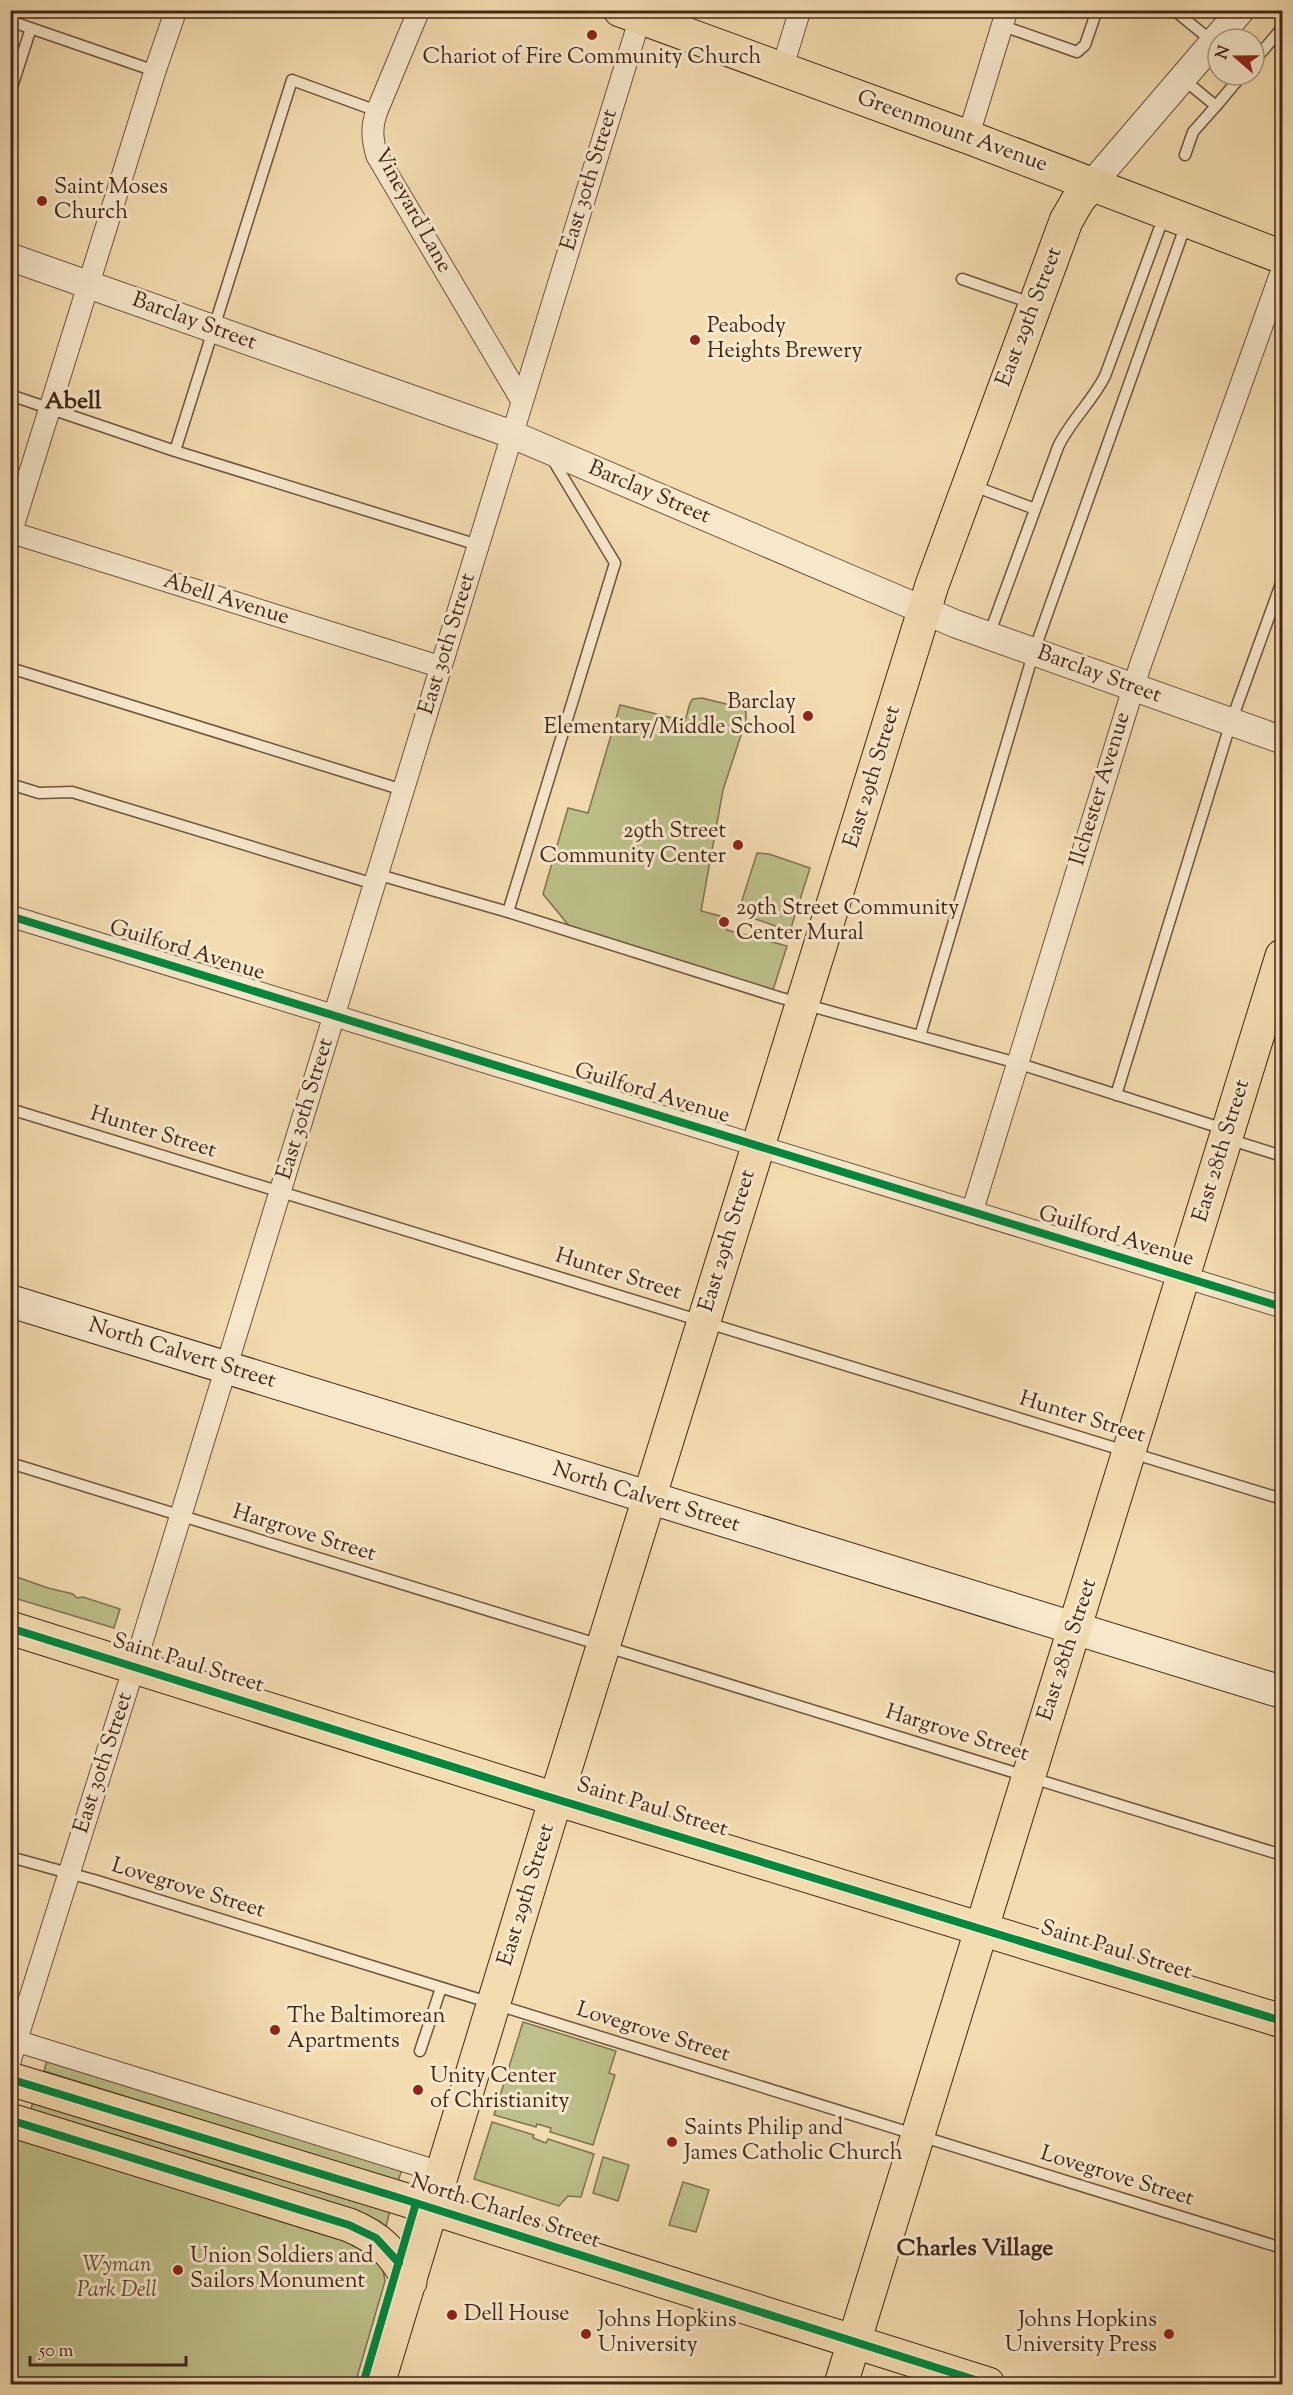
<svg xmlns="http://www.w3.org/2000/svg" width="1293" height="2395" font-family="'Sorts Mill Goudy',serif">
	<style>
		.green { fill: #bdc08a; stroke: #807351; stroke-width: 1.5 }
		.lines { fill: none; stroke-linecap: round; stroke-linejoin: round }
		.service-casing { stroke: #6e543e; stroke-width: 13 }
		.minor-casing { stroke: #6e543e; stroke-width: 23 }
		.tertiary-casing { stroke: #6e543e; stroke-width: 29 }
		.secondary-casing { stroke: #422618; stroke-width: 34 }
		.primary-casing { stroke: #422618; stroke-width: 35 }
		.service { stroke: #f7e8cc; stroke-width: 10 }
		.minor { stroke: #f7e8cc; stroke-width: 21 }
		.tertiary { stroke: #f7e8cc; stroke-width: 27 }
		.secondary { stroke: #f7e8cc; stroke-width: 32 }
		.primary { stroke: #f3dcb0; stroke-width: 33 }
		.cycleway-casing { stroke: #f7e8cc; stroke-width: 11 }
		.cycleway { stroke: #00873e; stroke-width: 8 }
		.poi-dot { fill: #8f2418; stroke: #f7e8cc; stroke-width: 2 }
		.labels { text-anchor: middle; dominant-baseline: central; stroke-width: 6; stroke-linejoin: round; paint-order: stroke }
		.poi-label { font-size: 22px; fill: #422618; stroke: #f7e8cc; text-anchor: start }
		.street-label { font-size: 22px; fill: #422618; stroke: #f7e8cc }
		.park-label { font-size: 22px; font-style: italic; fill: #614c34; stroke: #f7e8cc }
		.neighbourhood-label { font-size: 24px; font-weight: bold; fill: #422618; stroke: #f7e8cc }
	</style>
	<rect width="100%" height="100%" fill="#f3dcb0"/>
	<filter id="stains"><feTurbulence type="fractalNoise" baseFrequency=".00333" numOctaves="4"/><feColorMatrix values="0 0 0 0 .2 0 0 0 0 .09 0 0 0 0 .02 0 0 0 .5 -.17"/></filter>
	<radialGradient id="worn" r=".72"><stop offset=".6" stop-color="#630" stop-opacity="0"/><stop offset="1" stop-color="#630" stop-opacity=".3"/></radialGradient>
	<!-- green -->
	<path class="green" d="M702,698L742,708L746,712V720L723,790L701,911L720,916L727,930L787,946L773,990L570,927L543,894L568,808L588,813L620,705L685,721L690,703L693,699Z
		M757,853L769,854L810,868L790,931L738,913Z
		M11,1575L48,1588L73,1594L77,1598L83,1597L120,1609L114,1628L11,1597Z
		M523,2022L616,2051L609,2073L615,2075L593,2145L550,2132L551,2128L537,2124L536,2127L494,2115Z
		M48,2057L403,2167L398,2181L44,2071Z
		M35,2096L391,2206L385,2231L29,2115Z
		M492,2122L534,2135L533,2138L546,2143L548,2139L594,2154L581,2197L568,2196L559,2206L474,2179Z
		M11,2136L350,2240L382,2264L385,2281L355,2384H11Z
		M603,2157L629,2165L618,2201L593,2193Z
		M683,2182L709,2190L696,2232L669,2225Z"/>
	<g class="lines">
		<defs>
			<path id="service" d="M1174,10L1213,42
				M10,21L155,71
				M1003,26L1077,52L1085,45L1097,10
				M1254,61L1282,28
				M1183,79L1216,106L1242,75
				M10,93L31,28
				M1185,155L1193,132L1216,106
				M962,279L1031,303
				M10,395L175,451L478,545
				M175,451L292,80L377,111
				M971,485L1035,509
				M989,635L1058,447C1070,421 1092,402 1105,376L1164,216
				M10,668L403,790
				M10,784L39,793L72,792L374,884
				M376,874L508,912L778,997L1017,1063L1224,1129
				M508,912L615,563L551,457
				M920,1036L1034,651L1186,224
				M1116,1095L1231,722L1282,581
				M10,1109L1282,1499
				M1228,1139L1282,1156
				M10,1463L1282,1855
				M10,1857L94,1880L1282,2248
				M420,2051L441,1988"/>
			<path id="minor" d="M419,10L377,111C371,127 372,139 377,156L522,401
				M782,69L800,10
				M968,137L1007,10
				M10,532L441,667
				M10,536L155,71L176,10
				M10,916L1282,1307
				M972,1212L1140,666L1282,270
				M10,2039L443,2173
				M10,2061L141,1645L640,18"/>
			<path id="tertiary" d="M1091,185L1241,10
				M10,257L511,434L956,624L1282,740"/>
			<path id="secondary" d="M10,1301L1282,1692"/>
			<path id="primary" d="M620,10L968,137L1282,257
				M10,1628L536,1793L1282,2021
				M10,2079L403,2199L988,2384
				M10,2120L349,2225C380,2238 393,2252 410,2282
				M378,2384L549,1821L932,585L1066,221L1078,200L1091,185
				M841,2384L1282,956"/>
		</defs>
		<!-- service casing -->
		<use href="#service" class="service-casing"/>
		<!-- minor casing -->
		<use href="#minor" class="minor-casing"/>
		<!-- tertiary casing -->
		<use href="#tertiary" class="tertiary-casing"/>
		<!-- secondary casing -->
		<use href="#secondary" class="secondary-casing"/>
		<!-- primary casing -->
		<use href="#primary" class="primary-casing"/>
		<!-- service -->
		<use href="#service" class="service"/>
		<!-- minor -->
		<use href="#minor" class="minor"/>
		<!-- tertiary -->
		<use href="#tertiary" class="tertiary"/>
		<!-- secondary -->
		<use href="#secondary" class="secondary"/>
		<!-- primary -->
		<use href="#primary" class="primary"/>
		<defs>
			<path id="cycleway" d="M10,916L1282,1307
				M10,1628L536,1793L1282,2021
				M10,2079L403,2199L988,2384
				M10,2120L349,2225L376,2238L399,2263
				M363,2384L416,2203"/>
		</defs>
		<!-- cycleway casing -->
		<use href="#cycleway" class="cycleway-casing"/>
		<!-- cycleway -->
		<use href="#cycleway" class="cycleway"/>
	</g>
	<!-- markers -->
	<g class="poi-dot">
		<circle cx="592" cy="35" r="6"/>
		<circle cx="42" cy="201" r="6"/>
		<circle cx="695" cy="340" r="6"/>
		<circle cx="808" cy="716" r="6"/>
		<circle cx="738" cy="845" r="6"/>
		<circle cx="724" cy="922" r="6"/>
		<circle cx="275" cy="2030" r="6"/>
		<circle cx="418" cy="2090" r="6"/>
		<circle cx="672" cy="2142" r="6"/>
		<circle cx="178" cy="2270" r="6"/>
		<circle cx="452" cy="2315" r="6"/>
		<circle cx="586" cy="2334" r="6"/>
		<circle cx="1169" cy="2334" r="6"/>
	</g>
	<g class="labels">
		<!-- poi labels -->
		<g class="poi-label">
			<text x="592" y="58" text-anchor="middle">Chariot of Fire Community Church</text>
			<text x="54" y="188">Saint Moses<tspan x="54" dy="25">Church</tspan></text>
			<text x="707" y="327">Peabody<tspan x="707" dy="25">Heights Brewery</tspan></text>
			<text x="796" y="703" text-anchor="end">Barclay<tspan x="796" dy="25">Elementary/Middle School</tspan></text>
			<text x="726" y="832" text-anchor="end">29th Street<tspan x="726" dy="25">Community Center</tspan></text>
			<text x="736" y="909">29th Street Community<tspan x="736" dy="25">Center Mural</tspan></text>
			<text x="287" y="2017">The Baltimorean<tspan x="287" dy="25">Apartments</tspan></text>
			<text x="430" y="2077">Unity Center<tspan x="430" dy="25">of Christianity</tspan></text>
			<text x="684" y="2129">Saints Philip and<tspan x="684" dy="25">James Catholic Church</tspan></text>
			<text x="190" y="2257">Union Soldiers and<tspan x="190" dy="25">Sailors Monument</tspan></text>
			<text x="464" y="2315">Dell House</text>
			<text x="598" y="2321">Johns Hopkins<tspan x="598" dy="25">University</tspan></text>
			<text x="1157" y="2321" text-anchor="end">Johns Hopkins<tspan x="1157" dy="25">University Press</tspan></text>
		</g>
		<!-- street labels -->
		<g class="street-label">
			<text transform="translate(952 132) rotate(20)">Greenmount Avenue</text>
			<text transform="translate(590 180) rotate(-73)">East 30th Street</text>
			<text transform="translate(412 211) rotate(61)">Vineyard Lane</text>
			<text transform="translate(1030 317) rotate(-69)">East 29th Street</text>
			<text transform="translate(194 322) rotate(20)">Barclay Street</text>
			<text transform="translate(649 493) rotate(23)">Barclay Street</text>
			<text transform="translate(226 600) rotate(17)">Abell Avenue</text>
			<text transform="translate(448 644) rotate(-73)">East 30th Street</text>
			<text transform="translate(1099 675) rotate(20)">Barclay Street</text>
			<text transform="translate(873 777) rotate(-73)">East 29th Street</text>
			<text transform="translate(1101 789) rotate(-73)">Ilchester Avenue</text>
			<text transform="translate(187 951) rotate(17)">Guilford Avenue</text>
			<text transform="translate(652 1094) rotate(17)">Guilford Avenue</text>
			<text transform="translate(306 1109) rotate(-73)">East 30th Street</text>
			<text transform="translate(153 1133) rotate(17)">Hunter Street</text>
			<text transform="translate(1222 1151) rotate(-73)">East 28th Street</text>
			<text transform="translate(1116 1237) rotate(17)">Guilford Avenue</text>
			<text transform="translate(728 1241) rotate(-73)">East 29th Street</text>
			<text transform="translate(618 1275) rotate(17)">Hunter Street</text>
			<text transform="translate(182 1354) rotate(17)">North Calvert Street</text>
			<text transform="translate(1082 1418) rotate(17)">Hunter Street</text>
			<text transform="translate(646 1498) rotate(17)">North Calvert Street</text>
			<text transform="translate(304 1534) rotate(17)">Hargrove Street</text>
			<text transform="translate(1068 1650) rotate(-72)">East 28th Street</text>
			<text transform="translate(188 1664) rotate(17)">Saint Paul Street</text>
			<text transform="translate(957 1734) rotate(17)">Hargrove Street</text>
			<text transform="translate(104 1763) rotate(-72)">East 30th Street</text>
			<text transform="translate(652 1808) rotate(17)">Saint Paul Street</text>
			<text transform="translate(188 1889) rotate(17)">Lovegrove Street</text>
			<text transform="translate(527 1895) rotate(-73)">East 29th Street</text>
			<text transform="translate(1116 1951) rotate(17)">Saint Paul Street</text>
			<text transform="translate(653 2033) rotate(17)">Lovegrove Street</text>
			<text transform="translate(1117 2177) rotate(17)">Lovegrove Street</text>
			<text transform="translate(505 2212) rotate(18)">North Charles Street</text>
		</g>
		<!-- park labels -->
		<g class="park-label">
			<text x="117" y="2266">Wyman<tspan x="117" dy="25">Park Dell</tspan></text>
		</g>
		<!-- neighbourhood labels -->
		<g class="neighbourhood-label">
			<text x="73" y="402">Abell</text>
			<text x="975" y="2249">Charles Village</text>
		</g>
	</g>
	<!-- margin -->
	<rect width="1293" height="2395" fill="none" stroke="#f3dcb0" stroke-width="36"/>
	<rect x="12" y="12" width="1269" height="2371" fill="none" stroke="#422618" stroke-width="3"/>
	<rect x="18" y="18" width="1257" height="2359" fill="none" stroke="#422618" stroke-width="1.5"/>
	<!-- north arrow -->
	<g transform="translate(1236 57) rotate(290)"><circle r="28" fill="#f7e8cc" stroke="#af9a84" stroke-width="1.5"/>
	<path d="M0-4.5L10 22L0 15L-10 22Z" fill="#8f2418"/>
	<text y="-9" font-size="16" font-weight="bold" text-anchor="middle" fill="#422618">N</text>
	</g>
	<!-- scale -->
	<path d="M30 2356v9h156v-9" fill="none" stroke="#422618" stroke-width="3"/>
	<text x="39" y="2356" font-size="18" fill="#422618" stroke="#f7e8cc" stroke-width="4.5" paint-order="stroke">50 m</text>
	<rect width="100%" height="100%" filter="url(#stains)"/>
	<rect width="100%" height="100%" fill="url(#worn)"/>
</svg>
